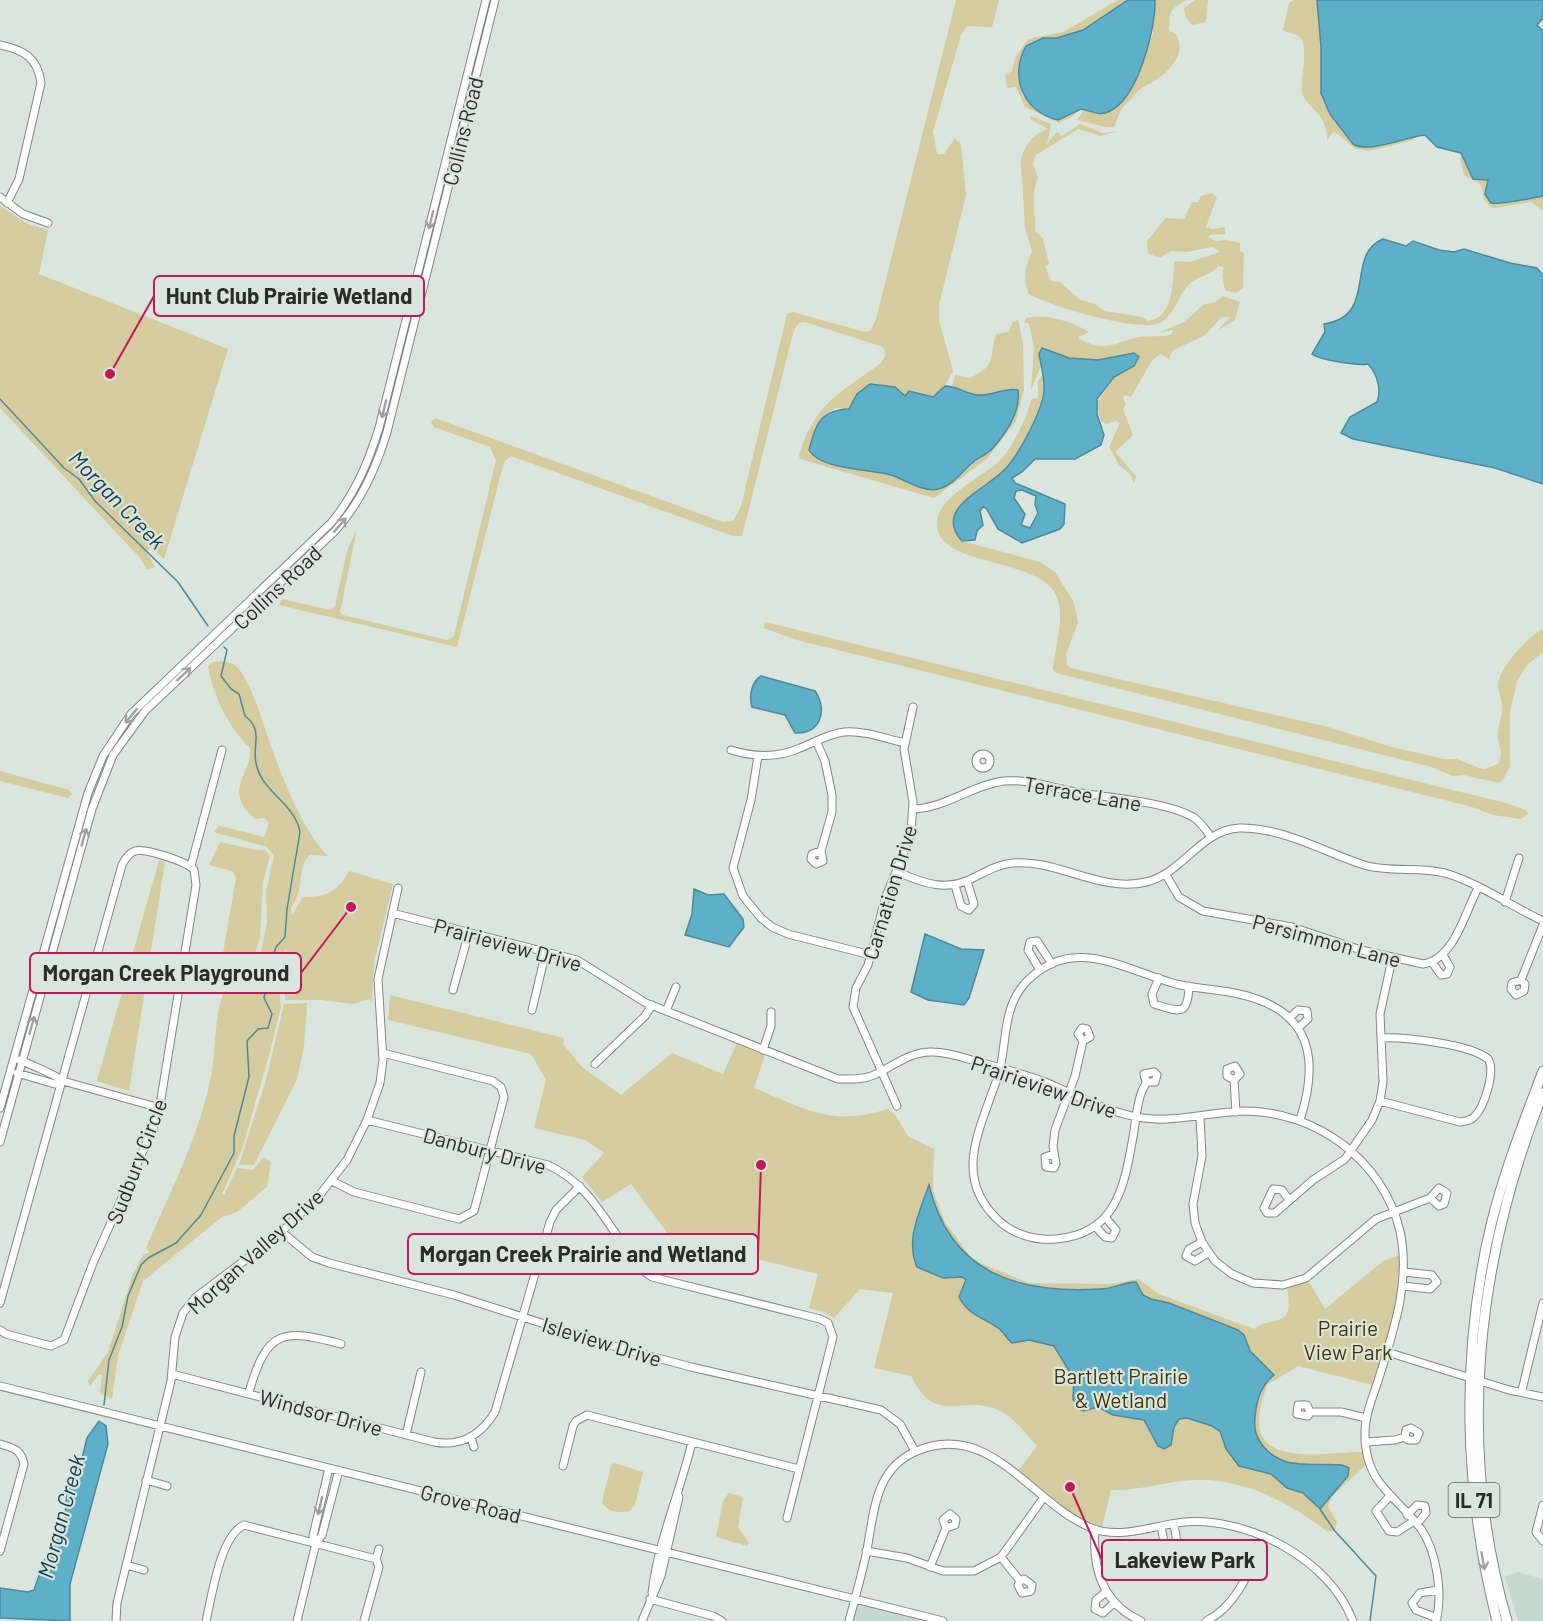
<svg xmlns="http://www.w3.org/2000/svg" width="1543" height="1621" font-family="Barlow,sans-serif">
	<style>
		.built { fill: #c7d9ce }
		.green { fill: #d4cb9e }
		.water { fill: #5eb0ca; stroke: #4e899a; stroke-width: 1.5; fill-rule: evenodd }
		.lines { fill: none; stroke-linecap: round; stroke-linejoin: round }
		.stream { stroke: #4e899a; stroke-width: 1.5 }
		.minor-casing { stroke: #7f8983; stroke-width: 9 }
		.major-casing { stroke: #7f8983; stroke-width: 11 }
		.minor { stroke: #fff; stroke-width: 7 }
		.major { stroke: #fff; stroke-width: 9 }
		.oneway { stroke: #9fa09f }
		.labels { text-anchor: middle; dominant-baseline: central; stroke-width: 4.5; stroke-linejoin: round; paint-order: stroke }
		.shield { fill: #dae5de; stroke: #5e6460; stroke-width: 1.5 }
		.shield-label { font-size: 20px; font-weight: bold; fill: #292d2a }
		.street-label { font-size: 21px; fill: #292d2a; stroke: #dae5de }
		.park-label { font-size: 21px; fill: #413600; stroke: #dae5de }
		.water-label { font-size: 22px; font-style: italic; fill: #163c48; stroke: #dae5de }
		.leader { fill: none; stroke: #c2185b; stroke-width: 2 }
		.callout-dot { fill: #c2185b; stroke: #dae5de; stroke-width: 2 }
		.callout { fill: #dae5de; stroke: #c2185b; stroke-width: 2 }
		.callout-label { font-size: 22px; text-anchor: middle; font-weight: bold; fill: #292d2a }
	</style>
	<rect width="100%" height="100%" fill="#dae5de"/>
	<!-- built -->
	<path class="built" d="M1518,1572L1543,1579V1621H1518L1505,1577Z
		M859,1602L933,1621H853Z"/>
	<!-- green -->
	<path class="green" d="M956,0H999L992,27L967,26L961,35L933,132L937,154H944L955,138L961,144L966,195L939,305V320L953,371L945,386L933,397L909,391L905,396L870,384L861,390L849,409L836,408L824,415L888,474L911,482L950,485C977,459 1011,437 1019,397L1000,391L991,395H976L952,386L955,375L970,378C998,365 989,356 996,334L1008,332L1013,322L1018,320L1023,343L1024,389L1016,421L987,459L934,498L800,459L799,455C814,404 840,393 881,363L886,354L883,347L805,322L799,323L794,330L742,536H733L511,456L505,461L502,469L457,647L279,605L282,599L330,610L335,606L347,551L357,529L340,612L343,615L447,640L454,636L496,460L490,447L434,427L431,422L435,418L723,522L733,521L741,506L787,314L793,312L865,332L871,330L876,319Z
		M1118,0H1128L1083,30L1026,46L1019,68L1022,95L1053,119L1080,109L1073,116L1059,123L1025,107L1016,87L1007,88L1005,75L1012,71L1015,58L1028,39L1063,32Z
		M1155,0H1187C1167,11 1171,10 1169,31L1175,33C1191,55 1162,79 1145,86C1139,88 1133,98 1128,102C1120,108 1118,118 1114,127H1106L1077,120L1084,110L1099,114L1112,110L1134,83L1153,33Z
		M1195,0H1208L1206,22L1192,25L1185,16L1184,8Z
		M1294,0H1317L1321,47V93L1330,114L1345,135L1359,147H1376L1412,137L1413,140L1369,151L1354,148L1334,131L1327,140C1328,113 1305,107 1302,92C1300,75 1308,56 1302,40C1298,32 1290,35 1283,30L1289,3Z
		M1031,116L1051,124L1047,144L1057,132L1062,136L1080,124L1103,133L1118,131L1101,136L1078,129L1036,155L1033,164L1038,178C1030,194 1036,213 1035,231L1043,238L1049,264L1045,266L1051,281L1060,282L1080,300L1093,303L1105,311L1142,317L1148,321C1174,318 1173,282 1174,261L1190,262L1220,252L1213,247L1187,252L1171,251L1159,258L1148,253L1147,241L1166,218L1184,219L1192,202H1198L1201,196L1212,193L1217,197L1206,227L1213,229L1225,227V234L1210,235L1208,237L1216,241L1226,240L1240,243V251L1244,253L1243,288L1236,293L1225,290L1222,275L1224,267L1219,266C1212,274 1200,276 1192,282C1177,294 1176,313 1162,322C1143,334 1049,306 1029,294C1022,280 1026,264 1032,251L1025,228L1021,162C1023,147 1033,133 1048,129L1030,119Z
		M1464,156L1473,178L1488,180L1487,185L1500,205L1510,200L1543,196V211L1531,202L1494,208C1481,202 1485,195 1480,184L1464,175L1460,158Z
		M0,206L28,224L48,230L39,274L228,349L164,559L151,547L147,552L155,567L147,570L140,558L0,408Z
		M1223,296L1240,302L1235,320L1218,330L1230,317H1222L1205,335L1172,351L1169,359L1160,354L1151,362L1131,397L1125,395L1123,398L1126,404L1123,409L1133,435L1115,452L1136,476L1134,483L1130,474L1119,465L1109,447L1120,423L1116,421L1106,424L1101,421L1096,404L1115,377L1138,361C1108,358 1071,365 1045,348L1039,354L1041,366L1031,390L1034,349L1029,324L1024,322L1026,318C1047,314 1071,321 1089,332L1079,337V339C1107,353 1112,343 1139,337C1150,335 1161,338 1172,334L1173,330L1160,332L1184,322L1203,305L1215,302Z
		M1043,374C1048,399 1025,448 1007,467C992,484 966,492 956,514L962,541L1040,562L1055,572L1073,601L1077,616L1078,623L1066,654L1067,665L1071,668L1328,727L1392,747L1444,759H1457L1479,768L1485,769L1498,764C1504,754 1499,748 1498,738C1497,728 1502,719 1502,710C1503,701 1499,695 1498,687C1497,670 1529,635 1543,629V652L1528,664L1517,681L1510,712V766L1503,780L1499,783L1464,775L1453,776L1431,767L1056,673L1053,669C1055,648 1065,617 1057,597C1042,557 940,568 937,526C935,495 987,477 1004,456C1017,439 1025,420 1032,399L1038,398V381Z
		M765,622L1506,803L1526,810L1528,814L1521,819L1493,815L1469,806L797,640L764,628Z
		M213,662C220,661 230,661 236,666C249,677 262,720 268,737C279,771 303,832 328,856L310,855C296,866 305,893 291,907L292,915L303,897C326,897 338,892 349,871L393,884L374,963L372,1002L369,999L353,1004L321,1000H285L284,985H279L281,1007L269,1055L242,1149L222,1194L224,1195L237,1168L253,1170L264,1157L271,1162L267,1187L237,1212L222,1217L143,1281L118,1356L112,1399L100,1393L102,1375L99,1374L90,1386L88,1381L108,1352L133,1274L143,1255L150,1252L146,1248C171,1190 201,1133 212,1071C217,1038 213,989 241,966H257L266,959L281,962L287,949L278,958L265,956L261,952L267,922L266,891L274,856L267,847L214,832L219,826L225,827L264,837L269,823L264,818L255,819C221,790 253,773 250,748C229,729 213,695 208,666Z
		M0,771L69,790L72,794L68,798L0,781Z
		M220,842L256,850H265L270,856L263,882L260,937L255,954C247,961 232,968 221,965L236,878L232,871L209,865Z
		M159,860L165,862L129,1091L97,1081Z
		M390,995L564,1038L563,1044L582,1067L621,1095L672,1053L723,1074L737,1043L765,1055L754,1088C806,1109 831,1127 888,1109L896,1116L908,1136L934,1149L933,1191L945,1222L973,1260L1029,1283L1113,1284L1138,1279L1159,1294L1254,1329C1274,1314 1295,1331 1287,1287L1308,1280L1325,1309L1383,1261L1400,1255L1397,1302L1373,1385L1298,1366L1267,1385C1264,1395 1260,1407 1259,1417C1254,1469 1332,1451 1363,1452L1366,1465L1332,1496L1328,1506L1337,1522L1335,1530L1328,1532C1291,1504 1247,1479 1198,1480C1169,1480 1141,1491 1111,1490L1102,1527L1073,1514L1018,1471L1037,1446C1027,1436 1016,1420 1004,1413C964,1390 938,1430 911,1376L874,1368L893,1293L860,1289L834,1318L824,1312L809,1308L818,1274L671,1238L631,1184L602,1202L582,1177L604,1153L585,1140L534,1128L546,1080L531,1054L388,1020Z
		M307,1003L304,1047L297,1079L254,1165H239L266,1080L284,1004Z
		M614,1463L643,1472L635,1505L630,1511C619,1513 608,1513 602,1502L611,1465Z
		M729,1493L743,1497L738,1527L749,1543L747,1546L716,1537L723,1501Z"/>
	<!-- water -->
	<path class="water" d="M1128,0H1155C1156,28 1138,100 1108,112C1099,116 1091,111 1081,109L1058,120C1023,112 1009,76 1026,46L1043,38H1057L1083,30Z
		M1317,0H1543V18L1537,25L1543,31V196C1534,198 1497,205 1491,203L1485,194L1488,180L1473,179L1461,153L1437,147L1425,135C1405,137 1369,154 1353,144L1330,114L1321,93V47Z
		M1383,239L1406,246L1413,241L1439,250L1454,252L1464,249L1510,263L1537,268L1543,275V484L1495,468L1353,439L1341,433L1350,417L1377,402C1382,389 1377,374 1368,364C1359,366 1319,360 1312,354L1325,332L1324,324C1379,316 1344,255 1383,239Z
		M1042,348L1069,358L1098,360L1134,353L1139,357L1134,366L1114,377L1097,399V414L1104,435L1101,445L1075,459H1035L1022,472L1012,478L1015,483L1065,504L1064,524L1060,529L1022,543L998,529L986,508L983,507L980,511L983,525L977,531L975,540L962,541C931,507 991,488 1008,466C1021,450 1042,411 1044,391C1045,378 1041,366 1039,354ZM1022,490L1036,496L1035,504L1038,513L1030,528L1021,525L1025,514L1014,498L1016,491Z
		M870,384L895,387L905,396L909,391L933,397L945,386C958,386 966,394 978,395C992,396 1005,387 1018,390C1021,411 1006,433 993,448C987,455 978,457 971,464C961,473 952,486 938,489C924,493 904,479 891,475C870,469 820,470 809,450C816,424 820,410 849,409L857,394Z
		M761,676L815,691C828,710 821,734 795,733L785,715L752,707C749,697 751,682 761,676Z
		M694,889L708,895L724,894L743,919L744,927L729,947L685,935L692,914Z
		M925,934L961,949L984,950L969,998L964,1005L928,1000L911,992Z
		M929,1185C950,1273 1017,1294 1100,1289C1113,1289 1124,1282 1136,1282L1143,1295L1151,1299L1169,1303L1238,1330L1244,1335L1250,1351L1274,1375C1261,1386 1257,1398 1255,1416C1254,1428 1255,1436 1263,1446C1284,1472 1314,1462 1342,1465L1349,1468L1348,1476L1320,1509L1303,1493L1287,1488L1271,1474L1239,1466L1226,1449L1220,1431L1212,1426L1187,1418L1179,1419L1174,1427L1171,1445L1164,1449L1158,1446L1144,1420L1113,1415L1098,1407L1084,1411L1078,1409L1073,1399L1074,1379L1054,1346L1029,1340L1012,1343C1006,1338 1004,1332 998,1328C983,1317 969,1316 959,1297L966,1280L962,1277L943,1278L917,1267C905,1240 920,1211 929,1185Z
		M99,1421L106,1426L108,1444L70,1584V1621L0,1618V1588L28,1592L34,1590L44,1561L59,1537L65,1518L67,1487L78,1474L87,1438Z"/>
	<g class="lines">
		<!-- stream -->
		<path class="stream" d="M0,399L64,468L79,479L95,501L178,582L208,626
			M104,1405L109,1360L122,1327L128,1296L141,1265L148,1258L176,1243L201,1215L234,1153V1136L249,1077L247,1041L258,1029L268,1028L272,1014L264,998L266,988L274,975L273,956L276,947L285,937L287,909L300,832C295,803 261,792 256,763C252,745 264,730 245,716L239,694L231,689L221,676L227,650L224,647
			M1320,1509L1334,1530L1376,1576L1370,1621"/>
		<defs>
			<path id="minor" d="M0,45C24,50 38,58 41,83L19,179L7,203
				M0,197L23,214L48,223
				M816,741L825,761L832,795V812L821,851L823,861L816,864L811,859L812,854L821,851
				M731,750C754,757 778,758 800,748C815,742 828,734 844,732C864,730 886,739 905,743
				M976 761a7 7 0 1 1 14 0a7 7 0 1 1-14 0Z
				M758,756L751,800L733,868L743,896L761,918L772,927L788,934L871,955
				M913,809C946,808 972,785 1004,781C1031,779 1055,789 1081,793C1111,798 1167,802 1193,817C1201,822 1206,830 1211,837
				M191,866L222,750
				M898,872C924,884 948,892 975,877C987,871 999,864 1013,863C1058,859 1100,893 1146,882C1182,874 1201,830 1239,828C1282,827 1324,852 1364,865C1391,873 1419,866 1445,873C1479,883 1511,906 1543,921
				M1166,875L1179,897L1203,911L1292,927L1361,950L1423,964C1454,960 1465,912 1478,888
				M955,885L961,906L969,910L974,904L967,881
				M1505,902L1519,858
				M392,913L577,960L646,1003L838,1079C850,1079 863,1080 874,1075C894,1066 910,1051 933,1052C948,1052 964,1058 979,1062C1001,1068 1024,1074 1045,1082C1073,1094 1099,1108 1128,1115C1168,1126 1204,1112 1244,1111C1316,1111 1383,1160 1400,1231C1411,1283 1393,1332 1378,1381C1372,1399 1364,1418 1365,1437C1366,1485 1396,1495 1421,1529C1437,1552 1443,1594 1436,1621
				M1432,962L1441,975L1447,974L1450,967L1443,955
				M1040,970L1028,950L1030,942L1037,941L1052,964
				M1159,978L1152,994L1154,1004C1178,1011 1188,1018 1189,986
				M1521,980L1525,984L1524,991L1516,995L1511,989L1512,983L1521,980L1543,925
				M453,990L469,932
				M532,1010L546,951
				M666,1011L676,987
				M1289,1018L1298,1010L1307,1011L1308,1019L1298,1028
				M763,1050L771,1026V1012
				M19,1060C28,1063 57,1076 63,1081L160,1108
				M595,1064L645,1016L652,1005
				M17,1073L55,1084L63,1081
				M1234,1080L1227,1076V1069L1235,1066L1240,1074L1234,1080L1236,1112
				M1146,1082H1155L1157,1075L1154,1072L1144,1074C1144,1077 1146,1079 1146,1082C1146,1085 1143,1088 1142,1091C1137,1103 1136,1118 1134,1131C1125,1182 1119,1234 1056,1239C1035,1241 1012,1234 997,1219C960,1183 973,1145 988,1104C992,1092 997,1081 1000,1069C1007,1038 1003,1007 1026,982C1073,933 1124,970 1176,984C1197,989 1218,989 1239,994C1311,1010 1320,1058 1300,1120
				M1380,1101L1460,1122C1465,1121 1470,1121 1474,1117C1484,1108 1496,1071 1488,1059C1470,1044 1405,1037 1381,1038
				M897,1106L853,1007L856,988L868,965L885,899L911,834L913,802L904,749L913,707
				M0,1108L88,793L103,756L131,714L331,523C355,494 368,463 379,428L486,0
				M1200,1117L1202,1156L1193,1204L1195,1223L1202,1242L1215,1261L1232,1274L1253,1283L1283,1285L1306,1278L1376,1219L1430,1198L1439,1188L1447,1193L1444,1204L1439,1206L1430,1198
				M367,1120L548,1165C584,1181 602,1214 624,1246C632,1258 639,1269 652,1277L820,1319L828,1323L833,1337L787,1518
				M0,1142L92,809L113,755L145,711L335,531C361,502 376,469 387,432L495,0
				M1054,1154L1045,1157L1046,1167L1054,1168L1056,1164L1053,1146L1055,1130L1075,1076L1083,1041L1078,1034L1082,1028L1087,1029L1090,1037L1083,1041
				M332,1181L354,1192L459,1219L474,1211L504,1097L501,1087L493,1081L383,1053
				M1289,1200L1282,1190L1273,1189L1264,1208L1267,1213H1275L1313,1180L1345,1159L1372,1120L1380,1101L1383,1082L1380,1014L1392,959
				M1095,1226L1105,1237L1112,1238L1116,1230L1105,1217
				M282,1232L312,1257L329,1263L454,1295L613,1346L691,1367L881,1410L900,1424L915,1451
				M1202,1242L1189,1249L1186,1256L1195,1261L1208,1253
				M1403,1286L1430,1289L1437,1282L1432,1275L1404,1272
				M0,1303L122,865C125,859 129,853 135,851C146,848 188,862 194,870L196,885L158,1117L93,1263L64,1340L51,1346L6,1334L0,1330
				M1387,1352L1509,1390L1543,1397
				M172,1374L434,1442C462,1447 481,1435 495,1412L550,1222L556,1210L580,1186
				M0,1386L943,1621
				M1522,1390L1543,1303
				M249,1392C267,1330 282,1328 341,1344
				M1310,1412L1307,1405H1298L1297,1414L1308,1416L1310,1412H1341L1366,1418
				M406,1435L421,1372
				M471,1438L474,1447
				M1365,1442L1395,1440L1405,1437L1406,1430L1411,1428L1419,1433L1416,1440H1408L1405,1437
				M0,1444C13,1448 21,1449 24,1464L0,1551
				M563,1466L573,1426L576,1421L587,1415L799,1469
				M146,1480L167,1486
				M1389,1497L1376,1511L1389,1531L1397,1532L1414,1521
				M1543,1505L1536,1532L1543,1541
				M1407,1515L1417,1505L1425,1506L1426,1513L1417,1524
				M1161,1526L1166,1553L1172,1556L1178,1549L1174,1524
				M1095,1529C1092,1569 1103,1604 1141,1621
				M316,1543L313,1536L329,1468
				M866,1551L907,1558L943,1571H974L1001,1557L1044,1497
				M1001,1557L1020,1581L1018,1585L1022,1593L1031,1591L1032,1585L1024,1579L1020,1581
				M376,1559L379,1549
				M126,1565L144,1570
				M930,1567L946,1528L955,1525L956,1519L950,1514L943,1520L946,1528
				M1106,1592L1096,1600L1095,1609L1103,1613L1114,1603
				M652,1593C658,1541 680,1493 692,1442
				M650,1599L713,1616L722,1621
				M1437,1618L1416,1610L1412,1603L1420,1593L1438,1590
				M116,1621L117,1603L171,1381L175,1337L183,1313L196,1297L277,1236L318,1197L347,1160L367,1120L380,1083L383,1060L378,979L398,888
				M206,1621C212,1596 220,1536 244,1525L376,1559L379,1567L364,1621
				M297,1621L316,1543L322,1535L339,1470
				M642,1621L661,1576L679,1497
				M849,1621C855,1599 861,1577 866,1555C874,1516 873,1469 917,1451C991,1419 1033,1506 1094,1529C1122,1539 1155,1525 1184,1522C1249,1517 1329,1559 1353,1621
				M1206,1621C1238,1606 1251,1567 1264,1536"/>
			<path id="major" d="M1497,1621C1464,1491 1460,1356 1491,1225C1504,1172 1524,1121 1543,1071
				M1507,1621C1456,1445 1476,1261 1543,1093"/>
		</defs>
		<!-- minor casing -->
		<use href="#minor" class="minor-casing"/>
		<!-- major casing -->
		<use href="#major" class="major-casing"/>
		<!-- minor -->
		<use href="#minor" class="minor"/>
		<!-- major -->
		<use href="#major" class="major"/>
	</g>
	<!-- one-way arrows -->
	<defs><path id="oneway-shaft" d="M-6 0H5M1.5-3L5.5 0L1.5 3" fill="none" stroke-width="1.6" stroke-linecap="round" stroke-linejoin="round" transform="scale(1.5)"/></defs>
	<g class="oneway">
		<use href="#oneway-shaft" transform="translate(431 220) rotate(104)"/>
		<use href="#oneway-shaft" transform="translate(384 409) rotate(104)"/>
		<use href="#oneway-shaft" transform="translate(340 525) rotate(-49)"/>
		<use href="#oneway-shaft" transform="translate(184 674) rotate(-43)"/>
		<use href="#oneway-shaft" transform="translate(131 716) rotate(130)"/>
		<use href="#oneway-shaft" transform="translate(84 837) rotate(-74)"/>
		<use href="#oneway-shaft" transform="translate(32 1025) rotate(-74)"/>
		<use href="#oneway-shaft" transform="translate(320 1506) rotate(103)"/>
		<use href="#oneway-shaft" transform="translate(1483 1561) rotate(80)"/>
	</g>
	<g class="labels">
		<!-- shield labels -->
		<rect class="shield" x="1448.5" y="1483" width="51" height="34" rx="4.5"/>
		<g class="shield-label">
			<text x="1474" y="1500">IL 71</text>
		</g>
		<!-- street labels -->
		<g class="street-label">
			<text transform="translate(462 131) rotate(-76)">Collins Road</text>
			<text transform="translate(277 587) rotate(-43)">Collins Road</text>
			<text transform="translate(1083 793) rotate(10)">Terrace Lane</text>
			<text transform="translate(889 892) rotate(-73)">Carnation Drive</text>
			<text transform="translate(1327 940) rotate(15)">Persimmon Lane</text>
			<text transform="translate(508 944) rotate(15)">Prairieview Drive</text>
			<text transform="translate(1044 1086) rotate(19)">Prairieview Drive</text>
			<text transform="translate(485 1150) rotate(15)">Danbury Drive</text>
			<text transform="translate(136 1161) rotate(-69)">Sudbury Circle</text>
			<text transform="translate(255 1251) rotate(-42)">Morgan Valley Drive</text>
			<text transform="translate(602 1341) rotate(17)">Isleview Drive</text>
			<text transform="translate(321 1412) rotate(15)">Windsor Drive</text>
			<text transform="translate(471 1503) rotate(14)">Grove Road</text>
		</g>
		<!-- park labels -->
		<g class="park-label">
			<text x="1348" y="1327">Prairie<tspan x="1348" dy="24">View Park</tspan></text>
			<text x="1121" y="1375">Bartlett Prairie<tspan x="1121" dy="24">&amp; Wetland</tspan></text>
		</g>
		<!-- water labels -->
		<g class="water-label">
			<text transform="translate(118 499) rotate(46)">Morgan Creek</text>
			<text transform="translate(60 1516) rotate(-75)">Morgan Creek</text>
		</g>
	</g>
	<!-- callouts -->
	<path class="leader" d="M110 374L154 296M351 907L301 973M761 1165L758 1254M1070 1487L1102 1560"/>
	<g class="callout-dot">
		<circle cx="110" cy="374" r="6"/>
		<circle cx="351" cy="907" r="6"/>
		<circle cx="761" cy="1165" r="6"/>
		<circle cx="1070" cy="1487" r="6"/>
	</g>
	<g class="callout">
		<rect x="154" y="276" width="270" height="40" rx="6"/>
		<rect x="30" y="953" width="271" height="40" rx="6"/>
		<rect x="408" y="1234" width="350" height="40" rx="6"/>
		<rect x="1102" y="1540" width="165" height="40" rx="6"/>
	</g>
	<g class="callout-label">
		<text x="289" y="304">Hunt Club Prairie Wetland</text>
		<text x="166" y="981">Morgan Creek Playground</text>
		<text x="583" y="1262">Morgan Creek Prairie and Wetland</text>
		<text x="1185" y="1568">Lakeview Park</text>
	</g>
</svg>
